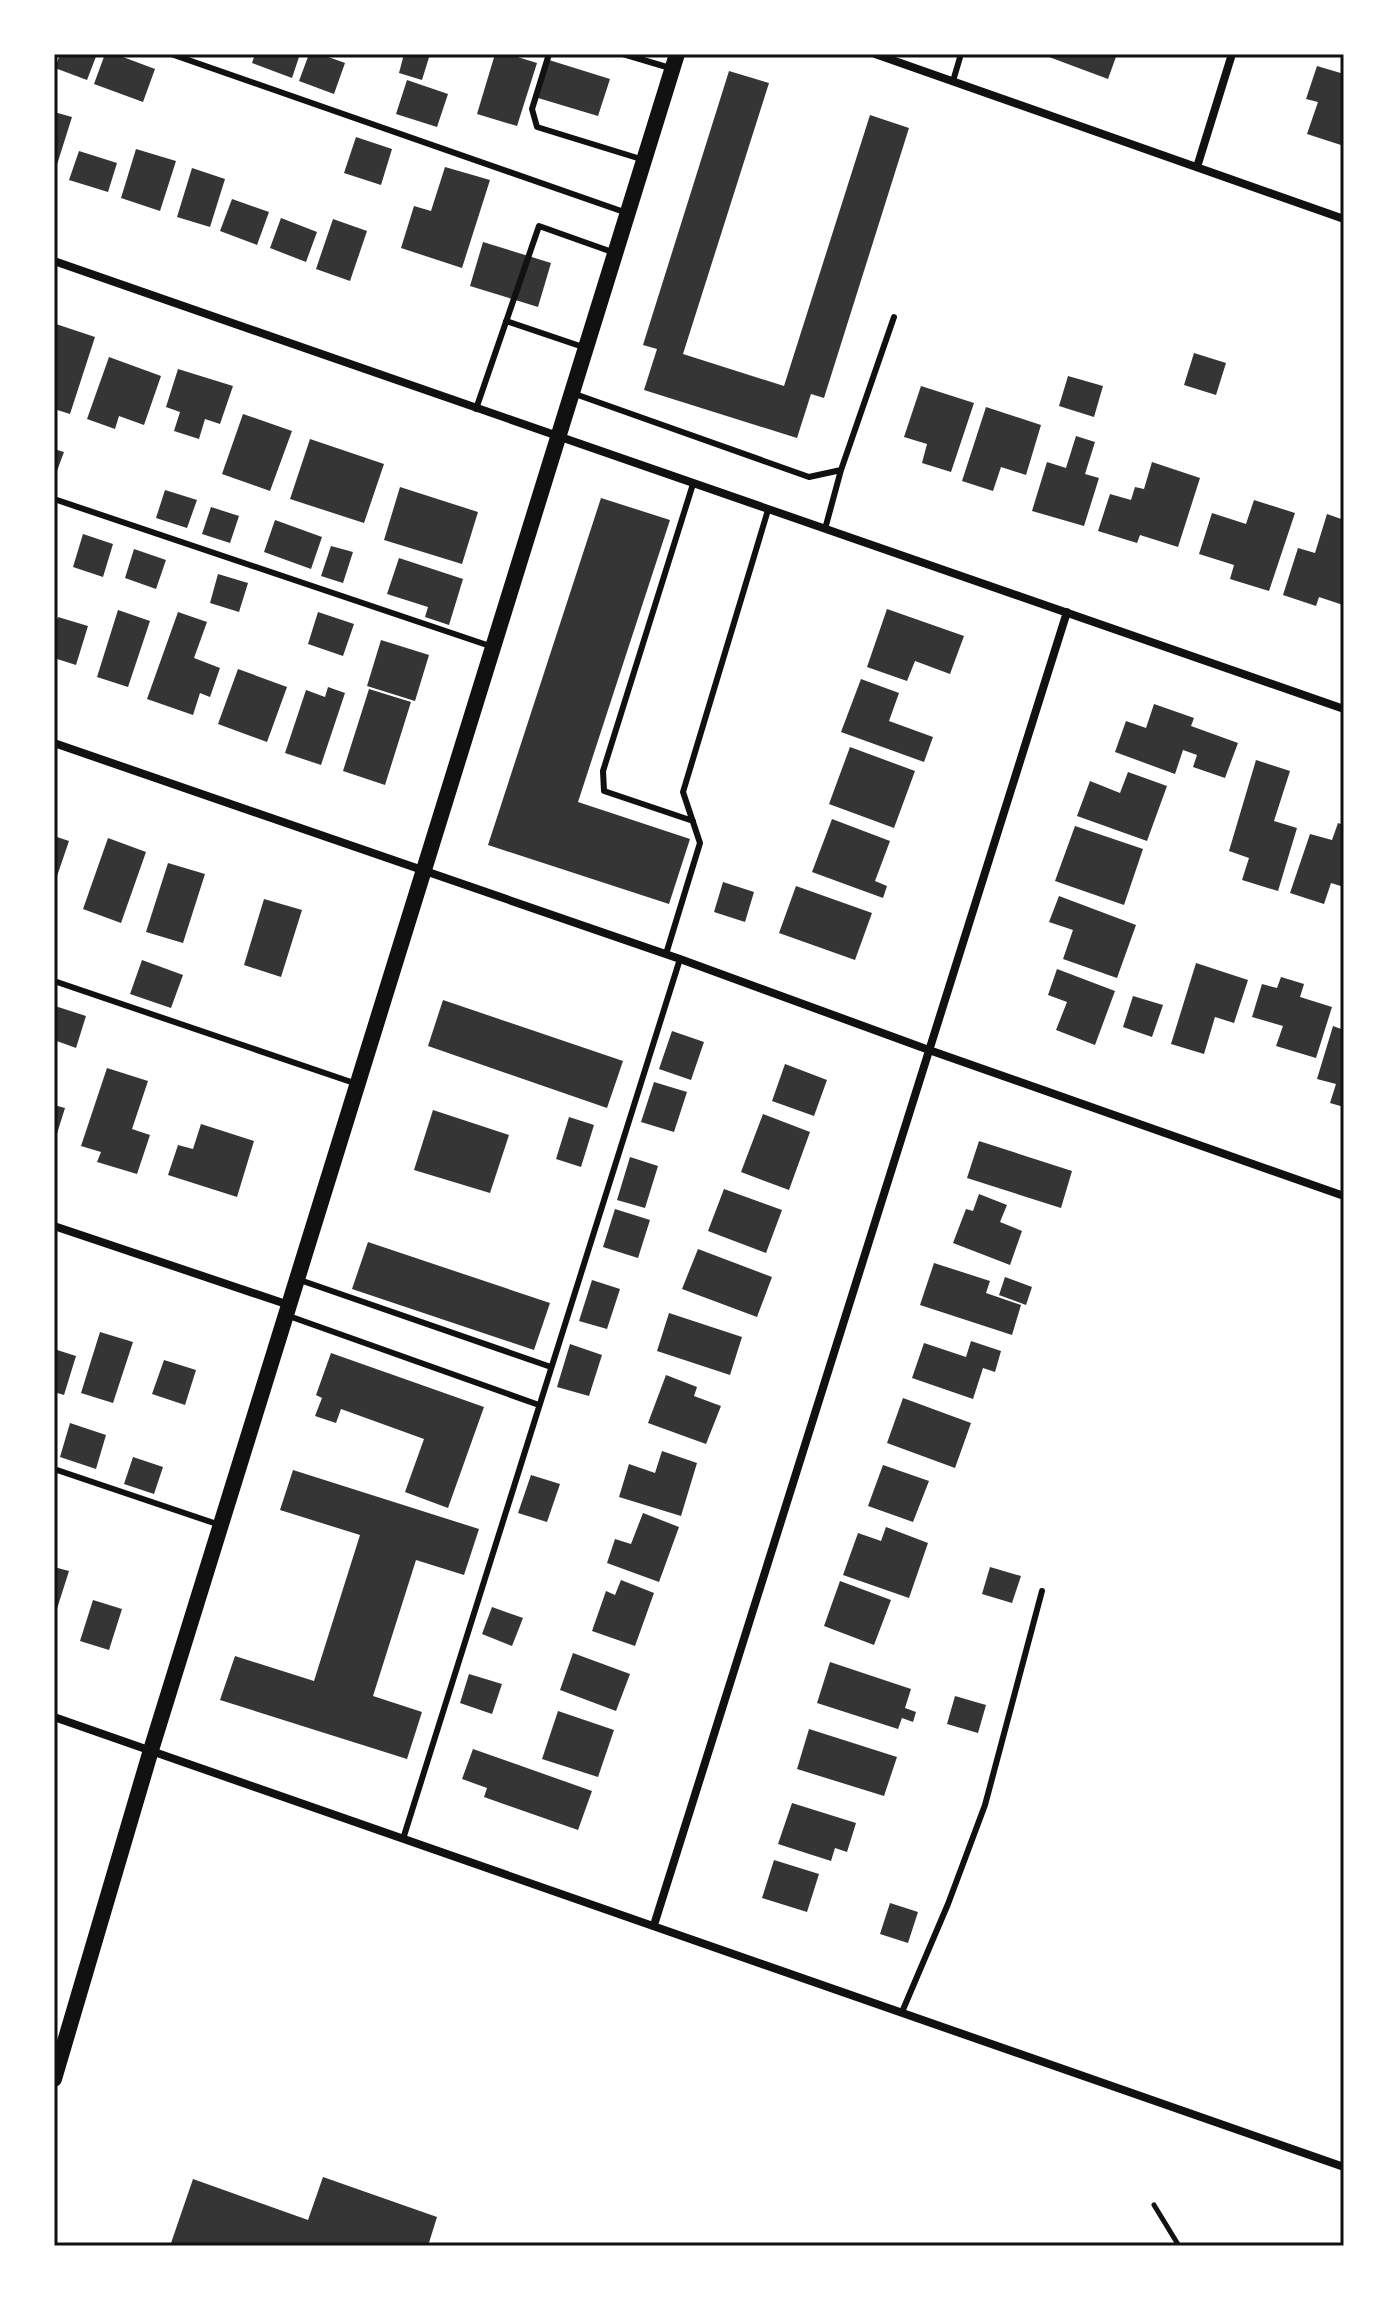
<svg xmlns="http://www.w3.org/2000/svg" width="1398" height="2300" font-family="'Asap Condensed',sans-serif">
	<style>
		.building { fill: #353535 }
		.lines { fill: none; stroke-linecap: round; stroke-linejoin: round }
		.path { stroke: #111; stroke-width: 5 }
		.service { stroke: #111; stroke-width: 6 }
		.minor { stroke: #111; stroke-width: 8 }
		.secondary { stroke: #111; stroke-width: 16 }
		.neatline { fill: none; stroke: #111; stroke-width: 3 }
	</style>
	<rect width="100%" height="100%" fill="#fff"/>
	<!-- building -->
	<path class="building" d="M60,54H97L87,80L55,68Z
		M105,54H115L155,69L143,102L94,84Z
		M255,54H300L292,78L252,63Z
		M309,54H320L345,63L334,94L299,81Z
		M404,54H430L422,80L399,73Z
		M495,54H508L537,63L517,126L477,114Z
		M1041,54H1117L1108,79Z
		M549,60L610,79L598,116L538,98Z
		M1317,66L1344,74V146L1307,134L1318,102L1306,99Z
		M729,71L769,83L683,354L784,386L870,115L909,128L824,398L811,394L797,438L644,390L657,349L643,345Z
		M407,80L448,94L437,127L396,114Z
		M54,112L72,117L55,171H54Z
		M356,137L392,149L381,185L344,173Z
		M136,149L176,161L160,211L121,198Z
		M79,151L117,163L108,192L69,180Z
		M445,167L490,180L462,268L401,248L414,206L431,211Z
		M192,168L225,179L210,227L177,217Z
		M232,199L269,212L257,245L220,231Z
		M281,218L317,232L306,262L270,248Z
		M333,219L367,231L350,281L316,269Z
		M483,242L551,263L538,307L470,286Z
		M56,324L95,337L70,414L54,409Z
		M1194,353L1226,363L1216,395L1184,385Z
		M109,357L161,376L144,425L119,416L115,429L87,419Z
		M178,369L233,386L220,424L205,419L199,439L174,431L180,412L166,407Z
		M1068,376L1103,386L1094,417L1059,406Z
		M921,386L974,403L951,472L922,463L927,444L904,437Z
		M986,407L1041,425L1026,475L1001,467L993,491L962,481Z
		M243,414L292,431L270,491L222,474Z
		M1076,436L1095,442L1085,474L1099,478L1084,526L1032,511L1047,462L1066,468Z
		M310,439L384,464L364,523L290,499Z
		M54,449L64,452L54,479Z
		M1152,462L1200,478L1178,547L1140,535L1137,543L1098,531L1110,494L1131,500L1135,487L1144,489Z
		M400,487L478,512L462,564L384,540Z
		M165,490L197,500L187,528L156,518Z
		M601,498L670,520L578,802L690,839L669,904L488,845Z
		M1254,500L1295,513L1269,591L1230,579L1234,565L1199,554L1212,513L1246,524Z
		M211,507L239,516L230,543L202,534Z
		M1327,514L1344,520L1343,605L1319,597L1316,606L1283,595L1298,548L1315,553Z
		M275,520L322,537L311,569L264,552Z
		M83,534L113,544L103,577L73,567Z
		M331,546L353,552L343,583L321,576Z
		M134,549L166,560L156,589L125,578Z
		M399,558L463,579L449,625L425,617L428,607L387,594Z
		M218,574L248,583L239,612L210,603Z
		M887,609L964,636L950,674L915,661L907,681L867,667Z
		M118,610L150,621L128,687L97,677Z
		M178,612L207,622L194,658L220,668L210,697L200,693L193,715L147,699Z
		M318,612L354,624L343,656L308,644Z
		M58,617L88,626L76,665L54,658V630Z
		M381,640L429,655L415,701L367,686Z
		M238,669L287,687L267,742L218,724Z
		M861,679L899,693L889,721L933,737L924,762L841,732Z
		M328,687L345,693L321,765L285,753L306,690L325,697Z
		M369,689L411,702L385,785L343,771Z
		M1154,704L1194,718L1191,726L1238,743L1225,778L1193,767L1197,755L1183,750L1175,774L1115,752L1126,721L1146,728Z
		M850,747L915,771L894,828L829,804Z
		M1256,760L1290,771L1274,821L1297,828L1278,891L1242,880L1249,858L1229,851Z
		M1128,772L1167,786L1147,841L1077,816L1090,781L1120,793Z
		M832,819L890,841L875,881L887,886L883,898L812,872Z
		M1338,823L1344,825V887L1331,883L1324,904L1290,893L1310,834L1332,840Z
		M1075,826L1143,849L1124,905L1055,881Z
		M54,836L69,841L55,882H54Z
		M108,838L146,852L121,923L83,909Z
		M168,863L205,874L183,943L146,932Z
		M723,882L754,892L745,922L714,912Z
		M796,886L872,913L855,960L779,933Z
		M1059,896L1136,925L1117,978L1063,959L1073,930L1049,922Z
		M264,899L302,910L281,977L244,965Z
		M142,960L183,975L171,1008L130,994Z
		M1196,963L1248,980L1234,1023L1215,1017L1204,1054L1171,1044Z
		M1057,969L1115,991L1095,1045L1056,1030L1067,1002L1048,995Z
		M1281,977L1304,984L1300,997L1332,1007L1316,1058L1276,1046L1283,1026L1252,1017L1262,984L1277,988Z
		M1133,996L1163,1005L1152,1037L1123,1027Z
		M443,1000L623,1061L607,1108L428,1046Z
		M55,1006L86,1016L76,1048L54,1040Z
		M1333,1026L1344,1030V1107L1330,1103L1336,1084L1317,1079Z
		M672,1031L704,1042L691,1080L659,1069Z
		M785,1064L827,1080L814,1116L772,1101Z
		M107,1068L148,1081L132,1129L150,1135L137,1174L97,1162L101,1152L81,1146Z
		M654,1082L687,1092L674,1132L641,1122Z
		M54,1105L65,1108L55,1140H54Z
		M433,1110L509,1135L490,1193L414,1170Z
		M763,1114L810,1132L789,1190L741,1172Z
		M569,1117L594,1125L581,1167L556,1159Z
		M201,1124L254,1141L237,1197L168,1175L178,1145L193,1149Z
		M979,1141L1072,1171L1061,1208L967,1178Z
		M630,1157L658,1166L645,1208L617,1200Z
		M724,1189L782,1210L766,1253L708,1231Z
		M979,1194L1007,1205L1000,1222L1022,1231L1010,1265L953,1243L966,1209L973,1211Z
		M615,1209L650,1220L638,1258L603,1247Z
		M368,1242L550,1303L534,1350L352,1289Z
		M698,1249L772,1277L757,1317L682,1289Z
		M934,1263L990,1281L986,1293L1021,1305L1012,1335L920,1305Z
		M1005,1277L1032,1287L1026,1305L999,1295Z
		M592,1280L620,1289L607,1329L579,1321Z
		M669,1313L742,1337L730,1375L657,1351Z
		M100,1332L133,1342L113,1403L81,1393Z
		M971,1341L1001,1351L995,1372L983,1368L973,1399L912,1378L924,1343L966,1357Z
		M570,1344L602,1355L589,1396L557,1387Z
		M54,1349L76,1356L64,1395L54,1392Z
		M331,1353L484,1407L448,1508L405,1492L424,1439L341,1409L336,1423L315,1416L322,1398L316,1395Z
		M164,1360L196,1370L185,1405L152,1394Z
		M666,1375L697,1387L694,1396L721,1406L706,1444L648,1423Z
		M903,1398L971,1423L955,1468L887,1443Z
		M70,1423L106,1435L96,1469L60,1457Z
		M662,1451L697,1463L681,1516L619,1497L629,1464L655,1473Z
		M133,1457L163,1467L154,1494L124,1484Z
		M883,1465L929,1481L913,1522L868,1506Z
		M293,1470L479,1529L464,1575L416,1560L373,1696L422,1712L407,1759L220,1700L235,1656L314,1681L360,1535L280,1510Z
		M531,1475L560,1484L547,1522L518,1513Z
		M643,1513L679,1527L659,1582L607,1563L615,1539L631,1544Z
		M886,1527L928,1543L909,1598L843,1575L858,1533L881,1541Z
		M54,1567L69,1571L55,1615H54Z
		M990,1567L1021,1576L1012,1603L982,1594Z
		M621,1580L654,1593L635,1646L592,1631L606,1591L615,1595Z
		M840,1581L891,1600L874,1645L824,1626Z
		M93,1600L122,1609L109,1650L80,1641Z
		M492,1607L523,1618L512,1646L482,1634Z
		M573,1653L630,1674L616,1711L560,1690Z
		M830,1662L911,1689L905,1708L916,1712L913,1722L902,1718L898,1729L817,1703Z
		M469,1674L502,1684L492,1714L460,1703Z
		M955,1696L986,1705L978,1733L947,1724Z
		M558,1711L614,1730L598,1777L542,1759Z
		M809,1729L897,1757L884,1796L797,1769Z
		M473,1749L592,1791L578,1830L484,1797L487,1788L462,1779Z
		M792,1803L856,1823L847,1852L835,1848L831,1861L778,1844Z
		M774,1860L819,1874L807,1912L762,1898Z
		M890,1903L918,1912L908,1943L880,1934Z
		M323,2177L437,2217L428,2246H170L193,2179L308,2220Z"/>
	<g class="lines">
		<!-- path -->
		<path class="path" d="M1154,2205L1179,2246"/>
		<!-- service -->
		<path class="service" d="M171,54L627,213
			M549,54L532,109L537,127L644,160
			M623,54L670,68
			M953,81L961,54
			M506,321L586,348
			M575,394L809,477L841,470L894,317
			M476,409L539,226L615,253
			M54,499L490,646
			M825,529L841,470
			M693,821L604,791L603,771L693,484
			M666,954L700,843L683,792L768,510
			M54,981L357,1084
			M297,1279L551,1367
			M286,1315L539,1405
			M54,1469L217,1524
			M403,1839L680,959
			M902,2012L948,1904L985,1805L1042,1591"/>
		<!-- minor -->
		<path class="minor" d="M875,54L1344,219
			M1197,167L1232,54
			M54,261L1344,709
			M54,743L680,959L929,1050L1344,1196
			M54,1226L289,1305
			M54,1717L1344,2167
			M654,1925L1067,612"/>
		<!-- secondary -->
		<path class="secondary" d="M54,2079L151,1750L677,54"/>
	</g>
	<!-- border -->
	<rect width="1398" height="2300" fill="none" stroke="#ffffff" stroke-width="112"/>
	<rect x="56" y="56" width="1286" height="2188" class="neatline"/>
</svg>
